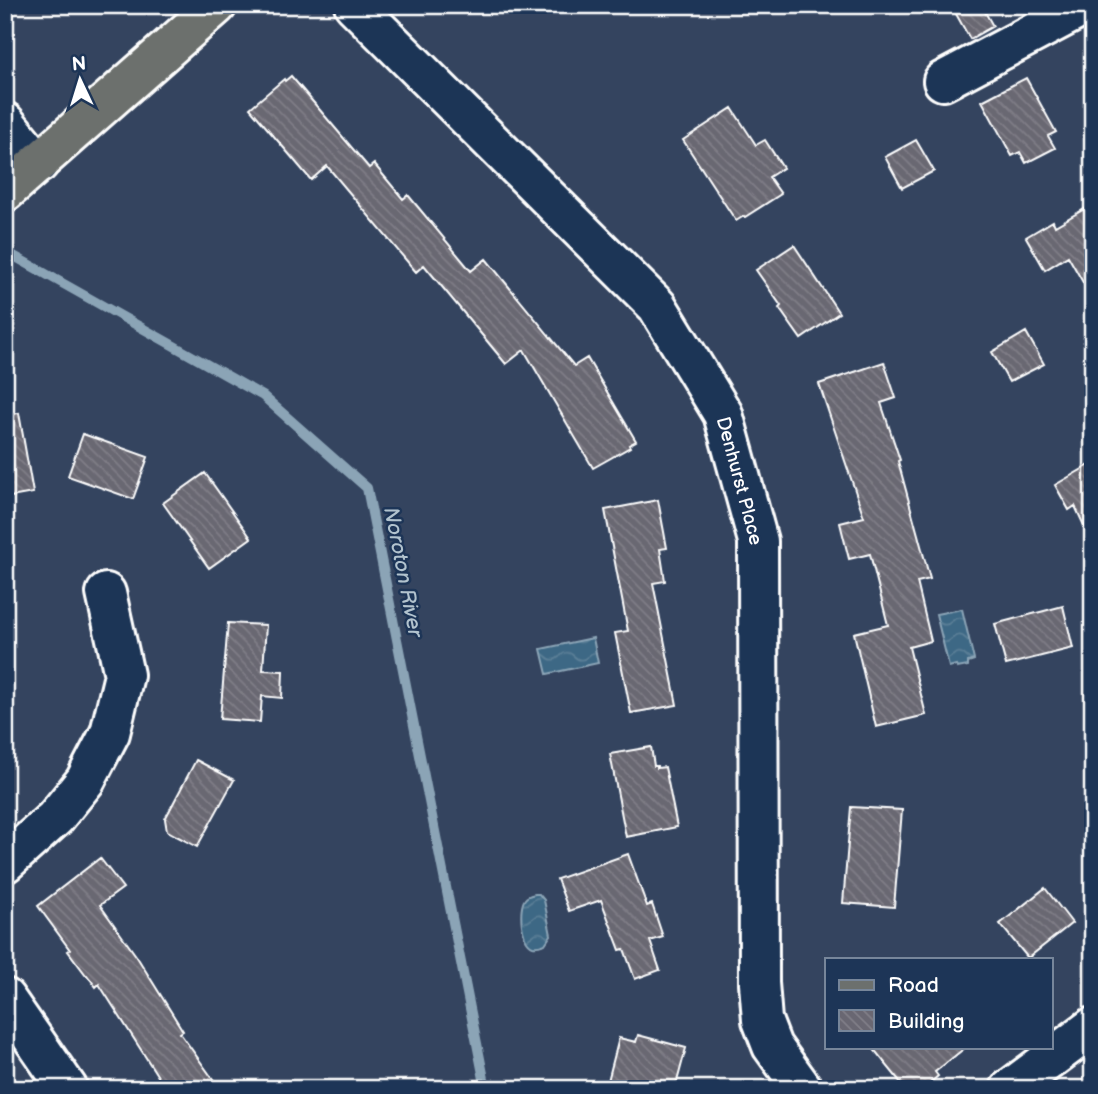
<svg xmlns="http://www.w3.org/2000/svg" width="1098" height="1094" font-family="'Balsamiq Sans',sans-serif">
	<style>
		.water { fill: url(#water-waves); stroke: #8ba4b6; stroke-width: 2 }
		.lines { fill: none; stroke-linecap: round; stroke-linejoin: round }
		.stream { stroke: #8ba4b6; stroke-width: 10 }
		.building { fill: url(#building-back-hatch); stroke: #fff; stroke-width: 2 }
		.minor-casing { stroke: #fff; stroke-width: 44 }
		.major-casing { stroke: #fff; stroke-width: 44 }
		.minor { stroke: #1d3557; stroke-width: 38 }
		.major { stroke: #6c706d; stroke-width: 38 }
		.labels { text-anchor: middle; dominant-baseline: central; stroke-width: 5; stroke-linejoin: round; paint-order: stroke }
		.street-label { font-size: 19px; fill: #fff; stroke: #1d3557 }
		.water-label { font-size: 21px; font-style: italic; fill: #b2c3ce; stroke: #1d3557 }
	</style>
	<defs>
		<pattern id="water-waves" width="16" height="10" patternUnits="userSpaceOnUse" patternTransform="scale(1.75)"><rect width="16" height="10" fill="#3e6885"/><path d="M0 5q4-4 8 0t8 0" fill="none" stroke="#5b7f97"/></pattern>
		<pattern id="building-back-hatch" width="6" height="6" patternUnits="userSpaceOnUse" patternTransform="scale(1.75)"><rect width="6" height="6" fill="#696772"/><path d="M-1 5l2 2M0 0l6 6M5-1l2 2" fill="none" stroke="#807e87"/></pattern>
	</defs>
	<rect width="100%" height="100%" fill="#34445f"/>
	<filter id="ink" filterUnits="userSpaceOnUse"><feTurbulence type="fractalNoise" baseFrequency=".0143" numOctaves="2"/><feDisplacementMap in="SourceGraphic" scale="14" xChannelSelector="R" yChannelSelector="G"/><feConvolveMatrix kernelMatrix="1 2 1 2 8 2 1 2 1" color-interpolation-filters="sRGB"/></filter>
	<g filter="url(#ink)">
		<!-- water -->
		<path class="water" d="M962,609L974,660L968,662V666L957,668L956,665L949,667L936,614Z
			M593,638L598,663L547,674L541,649Z
			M535,894H539L544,900L551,935L545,944C542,945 537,947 533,946C521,942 518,908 525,899C528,895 531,895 535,894Z"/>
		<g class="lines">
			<!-- stream -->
			<path class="stream" d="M5,251L263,396L367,488L486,1089"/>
		</g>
		<!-- building -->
		<path class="building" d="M951,5H981L993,26L970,39Z
			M291,76L369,168L374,164L403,199L408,195L471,271L486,259L574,366L587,358L636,441L629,445L630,447L593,468L524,350L506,364L424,265L416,272L327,166L311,180L250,108L284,79L285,81Z
			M1026,78L1056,132L1048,136L1055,148L1026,163L1020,152L1012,156L982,101Z
			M732,108L756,145L765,140L783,168L769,177L781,194L745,217L744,216L736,221L683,140Z
			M916,140L934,171L902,188L885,157Z
			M1093,204V300L1068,256L1045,270L1026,237L1053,221L1055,226Z
			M794,245L839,313L801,339L779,308L781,306L756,270Z
			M1026,332L1044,364L1009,382L992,352Z
			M884,362L896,398L881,403L900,460L898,461L930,579L917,582L931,641L909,647L926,715L876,727L854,633L888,625L870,554L849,559L840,523L864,517L819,384Z
			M19,413L33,493L5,498V415Z
			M83,434L148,457L133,499L68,476Z
			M1093,463V545L1075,506L1069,510L1055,485Z
			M205,473L251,538L209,568L163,503Z
			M658,500L667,548L660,549L665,581L653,583L677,705L631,713L615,633L628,631L605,510Z
			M1063,606L1073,648L1006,665L995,624Z
			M228,623L266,625L263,670L283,671L282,698L262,696L260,722L220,719Z
			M651,747L654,766H657V768L665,767L677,827L626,837L610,754Z
			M196,760L234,780L197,847L167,831L165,819Z
			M851,807L902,810L894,907L843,903Z
			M628,854L647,906L652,904L663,937L650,941L660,970L635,979L624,949L620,950L601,900L569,911L557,879Z
			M100,858L123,888L100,905L137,957L183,1031L180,1033L220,1089H166L99,984L96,987L87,975H86L68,951L70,950L38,906Z
			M1045,888L1072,923L1028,958L1000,924Z
			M638,1035L686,1048L675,1089H623L607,1085L619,1038L636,1042Z
			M872,1047H966L935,1072L938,1076L923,1089H906Z"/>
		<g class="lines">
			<defs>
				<path id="minor" d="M354,5L657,306L723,414L758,541L759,983L762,1020L772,1046L803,1089
					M943,81L1087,5
					M5,122L39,163
					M5,863L55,818L85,781L110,733L124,675L106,593
					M5,998L68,1089
					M1010,1089L1093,1027"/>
				<path id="major" d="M5,192L217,5"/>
			</defs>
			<!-- minor casing -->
			<use href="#minor" class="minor-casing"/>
			<!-- major casing -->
			<use href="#major" class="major-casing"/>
			<!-- minor -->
			<use href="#minor" class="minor"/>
			<!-- major -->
			<use href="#major" class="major"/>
		</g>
	</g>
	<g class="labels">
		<!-- street labels -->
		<g class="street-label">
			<text transform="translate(739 481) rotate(75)">Denhurst Place</text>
		</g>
		<!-- water labels -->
		<g class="water-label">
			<text transform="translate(403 572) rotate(79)">Noroton River</text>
		</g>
	</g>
	<!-- margin -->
	<rect width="1098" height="1094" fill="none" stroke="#1d3557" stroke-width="28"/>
	<rect x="14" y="14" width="1070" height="1066" fill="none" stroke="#fff" stroke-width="2.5" filter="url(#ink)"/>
	<!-- legend -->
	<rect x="825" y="958" width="228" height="91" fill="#1d3557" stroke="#77869a" stroke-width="2"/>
	<rect x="839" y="980" width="35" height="10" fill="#6c706d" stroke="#77869a" stroke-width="2"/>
	<text x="888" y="992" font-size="21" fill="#ffffff">Road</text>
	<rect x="839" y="1010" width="35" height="21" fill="url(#building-back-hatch)" stroke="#77869a" stroke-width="2"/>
	<text x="888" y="1028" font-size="21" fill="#ffffff">Building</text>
	<!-- north arrow -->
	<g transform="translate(80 80) rotate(356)" stroke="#1d3557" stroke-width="5" paint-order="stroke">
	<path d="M0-5L12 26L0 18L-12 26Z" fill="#ffffff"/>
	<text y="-10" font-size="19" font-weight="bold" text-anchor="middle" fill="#ffffff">N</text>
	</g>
</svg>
